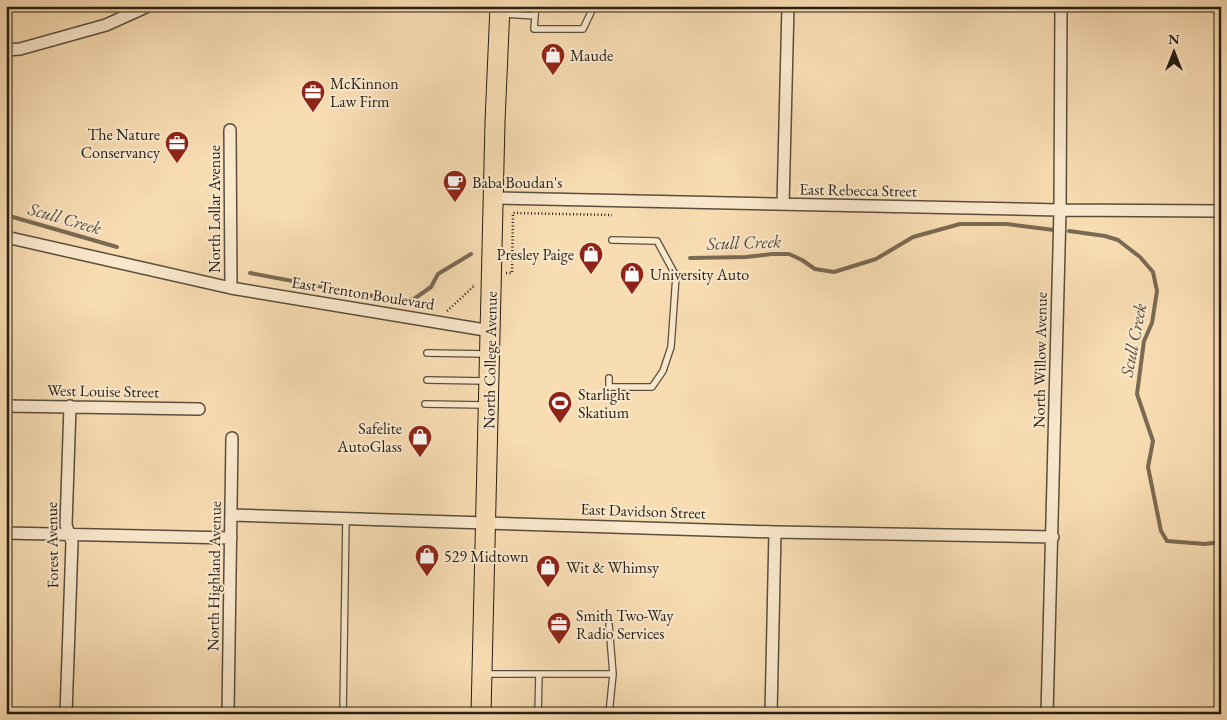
<svg xmlns="http://www.w3.org/2000/svg" width="1227" height="720" font-family="'EB Garamond',serif">
	<style>
		.lines { fill: none; stroke-linecap: round; stroke-linejoin: round }
		.stream { stroke: #7a6953; stroke-width: 4 }
		.lane-casing { stroke: #5b4e3c; stroke-width: 8 }
		.street-casing { stroke: #5b4e3c; stroke-width: 14 }
		.primary-casing { stroke: #271e15; stroke-width: 21 }
		.path { stroke: #271e15; stroke-width: 2.5; stroke-dasharray: 1 2.5; stroke-linecap: butt }
		.lane { stroke: #fae8cd; stroke-width: 5.5 }
		.street { stroke: #fae8cd; stroke-width: 11 }
		.primary { stroke: #f8dcb2; stroke-width: 19 }
		.labels { text-anchor: middle; dominant-baseline: central; stroke-width: 4; stroke-linejoin: round; paint-order: stroke }
		.poi-label { font-size: 16px; fill: #271e15; stroke: #fae8cd; text-anchor: start }
		.street-label { font-size: 16px; fill: #271e15; stroke: #fae8cd }
		.water-label { font-size: 18px; font-style: italic; fill: #574a39; stroke: #fae8cd }
	</style>
	<rect width="100%" height="100%" fill="#f8dcb2"/>
	<filter id="stains"><feTurbulence type="fractalNoise" baseFrequency=".004" numOctaves="4"/><feColorMatrix values="0 0 0 0 .2 0 0 0 0 .09 0 0 0 0 .02 0 0 0 .5 -.17"/></filter>
	<radialGradient id="worn" r=".72"><stop offset=".6" stop-color="#630" stop-opacity="0"/><stop offset="1" stop-color="#630" stop-opacity=".3"/></radialGradient>
	<g class="lines">
		<!-- stream -->
		<path class="stream" d="M6,215L117,247
			M1069,231L1105,236L1118,240L1140,257L1153,272L1157,291L1152,323L1144,341L1137,394L1153,441L1148,467L1161,531L1167,541L1205,544L1221,542
			M690,258L746,257L772,254H789L802,260L815,269L834,272L876,259L913,237L960,224H1007L1054,230
			M250,273L345,291
			M356,293L395,300L414,299L431,287L438,274L471,254"/>
		<defs>
			<path id="lane" d="M502,14L535,16L536,6
				M535,16L534,29H583L594,6
				M427,353L488,354
				M609,378V387H652L663,371L671,347L676,276L657,241L612,240
				M427,380L487,381
				M425,404L485,405
				M609,625L613,674L609,714
				M484,674H613
				M343,714L346,518
				M538,714L539,674"/>
			<path id="street" d="M6,50L20,49L106,25L148,6
				M230,130L231,288
				M494,198L1060,210L1221,211
				M783,204L788,6
				M6,237L231,288L491,331
				M6,406L199,409
				M232,515L775,532L1053,537
				M6,533L231,538
				M66,714L72,542L66,525L70,406
				M228,714L232,438
				M771,714L775,532
				M1047,714L1060,210L1061,6"/>
			<path id="primary" d="M481,714L495,122L500,6"/>
		</defs>
		<!-- lane casing -->
		<use href="#lane" class="lane-casing"/>
		<!-- street casing -->
		<use href="#street" class="street-casing"/>
		<!-- primary casing -->
		<use href="#primary" class="primary-casing"/>
		<!-- path -->
		<path class="path" d="M506,273H512L513,213L612,215
			M447,311L474,286V284"/>
		<!-- lane -->
		<use href="#lane" class="lane"/>
		<!-- street -->
		<use href="#street" class="street"/>
		<!-- primary -->
		<use href="#primary" class="primary"/>
	</g>
	<!-- icons -->
	<defs>
		<symbol id="shop-pin" viewBox="-11 -11 22 30"><path d="M0 17L-7.5 6A9.5 9.5 0 1 1 7.5 6Z" fill="#8f2418" stroke="#fae8cd"/><path d="M-5-2.5h2.3a2.7 3.5 0 0 1 5.4 0H5L5.5 6h-11ZM-1.5-2.5h3a1.5 2.3 0 0 0-3 0Z" fill="#fff"/></symbol>
		<symbol id="office-pin" viewBox="-11 -11 22 30"><path d="M0 17L-7.5 6A9.5 9.5 0 1 1 7.5 6Z" fill="#8f2418" stroke="#fae8cd"/><path d="M-6-3h4V-5.5h4V-3h4V5H-6ZM-1-4.5V-3h2v-1.5ZM-6 0V1H6V0Z" fill="#fff"/></symbol>
		<symbol id="cafe-pin" viewBox="-11 -11 22 30"><path d="M0 17L-7.5 6A9.5 9.5 0 1 1 7.5 6Z" fill="#8f2418" stroke="#fae8cd"/><path d="M-5.5-4.5H6V0H3Q3 3.5 0 3.5H-2.5Q-5.5 3.5-5.5 0ZM3-3.2v2h1.7v-2ZM-6 4.5H4V6H-6Z" fill="#fff"/></symbol>
		<symbol id="stadium-pin" viewBox="-11 -11 22 30"><path d="M0 17L-7.5 6A9.5 9.5 0 1 1 7.5 6Z" fill="#8f2418" stroke="#fae8cd"/><path d="M0-5a6.5 5 0 1 0 0 10a6.5 5 0 1 0 0-10ZM-3.5-1.8h7v3.6h-7Z" fill="#fff"/></symbol>
	</defs>
	<g fill-rule="evenodd">
		<use href="#shop-pin" x="539" y="41" width="28" height="38"/>
		<use href="#office-pin" x="299" y="78" width="28" height="38"/>
		<use href="#office-pin" x="163" y="129" width="28" height="38"/>
		<use href="#cafe-pin" x="441" y="168" width="28" height="38"/>
		<use href="#shop-pin" x="577" y="240" width="28" height="38"/>
		<use href="#shop-pin" x="618" y="260" width="28" height="38"/>
		<use href="#stadium-pin" x="546" y="389" width="28" height="38"/>
		<use href="#shop-pin" x="406" y="423" width="28" height="38"/>
		<use href="#shop-pin" x="413" y="542" width="28" height="38"/>
		<use href="#shop-pin" x="534" y="553" width="28" height="38"/>
		<use href="#office-pin" x="545" y="610" width="28" height="38"/>
	</g>
	<g class="labels">
		<!-- poi labels -->
		<g class="poi-label">
			<text x="570" y="55">Maude</text>
			<text x="330" y="83">McKinnon<tspan x="330" dy="18">Law Firm</tspan></text>
			<text x="160" y="134" text-anchor="end">The Nature<tspan x="160" dy="18">Conservancy</tspan></text>
			<text x="472" y="182">Baba Boudan's</text>
			<text x="574" y="254" text-anchor="end">Presley Paige</text>
			<text x="650" y="274">University Auto</text>
			<text x="578" y="394">Starlight<tspan x="578" dy="18">Skatium</tspan></text>
			<text x="402" y="428" text-anchor="end">Safelite<tspan x="402" dy="18">AutoGlass</tspan></text>
			<text x="444" y="556">529 Midtown</text>
			<text x="566" y="567">Wit &amp; Whimsy</text>
			<text x="576" y="615">Smith Two-Way<tspan x="576" dy="18">Radio Services</tspan></text>
		</g>
		<!-- street labels -->
		<g class="street-label">
			<text transform="translate(858 190) rotate(1)">East Rebecca Street</text>
			<text transform="translate(214 209) rotate(-90)">North Lollar Avenue</text>
			<text transform="translate(363 293) rotate(9)">East Trenton Boulevard</text>
			<text transform="translate(490 360) rotate(-89)">North College Avenue</text>
			<text transform="translate(1040 360) rotate(-89)">North Willow Avenue</text>
			<text transform="translate(103 391) rotate(1)">West Louise Street</text>
			<text transform="translate(643 511) rotate(2)">East Davidson Street</text>
			<text transform="translate(52 545) rotate(-91)">Forest Avenue</text>
			<text transform="translate(214 576) rotate(-89)">North Highland Avenue</text>
		</g>
		<!-- water labels -->
		<g class="water-label">
			<text transform="translate(65 218) rotate(16)">Scull Creek</text>
			<text transform="translate(744 242) rotate(-2)">Scull Creek</text>
			<text transform="translate(1133 340) rotate(-79)">Scull Creek</text>
		</g>
	</g>
	<!-- margin -->
	<rect width="1227" height="720" fill="none" stroke="#f8dcb2" stroke-width="25"/>
	<rect x="8" y="8" width="1212" height="705" fill="none" stroke="#271e15" stroke-width="2.5"/>
	<rect x="12" y="12" width="1202" height="695" fill="none" stroke="#271e15"/>
	<!-- north arrow -->
	<g transform="translate(1174 52)" stroke="#fae8cd" stroke-width="4" paint-order="stroke">
	<path d="M0-4L9 19L0 12L-9 19Z" fill="#271e15"/>
	<text y="-8" font-size="14" font-weight="bold" text-anchor="middle" fill="#271e15">N</text>
	</g>
	<rect width="100%" height="100%" filter="url(#stains)"/>
	<rect width="100%" height="100%" fill="url(#worn)"/>
</svg>
